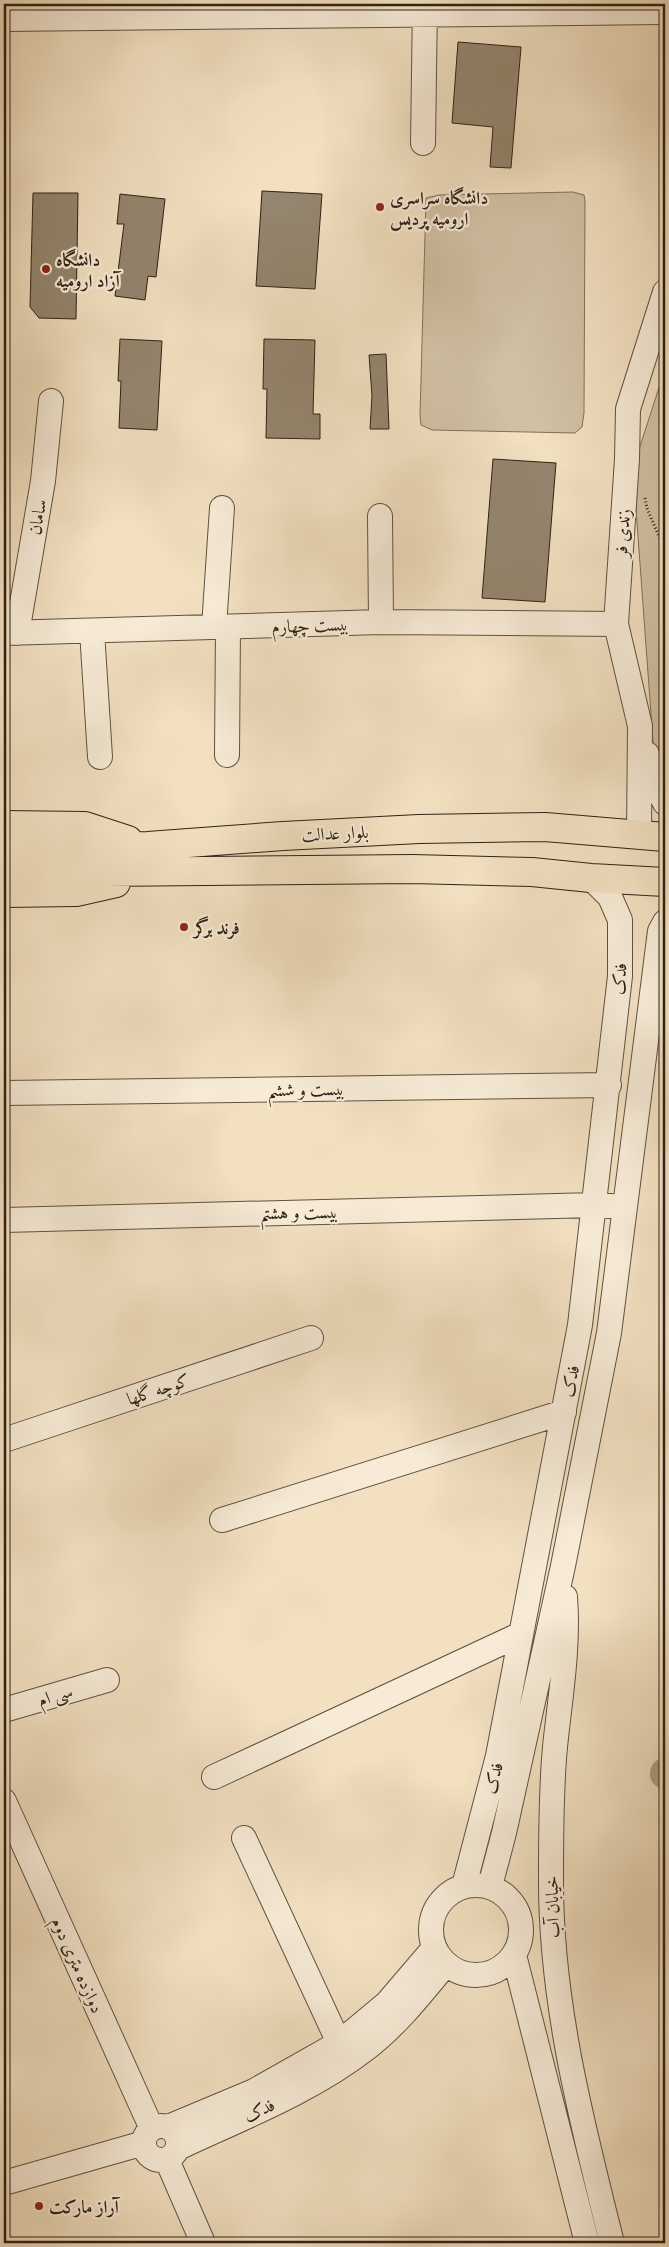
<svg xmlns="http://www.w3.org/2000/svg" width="669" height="2247" font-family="'Gentium Book Plus',Amiri,serif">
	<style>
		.green { fill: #d1c0a4; stroke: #80715c }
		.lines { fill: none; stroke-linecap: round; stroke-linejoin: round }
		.river { stroke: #af9f87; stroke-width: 30 }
		.building { fill: #94856e; stroke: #2e2215 }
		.minor-casing { stroke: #5f5240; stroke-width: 26 }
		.major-casing { stroke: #2e2215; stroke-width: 30 }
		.path { stroke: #2e2215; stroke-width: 3; stroke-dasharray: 1 2.5; stroke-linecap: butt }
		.minor { stroke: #f7ebd7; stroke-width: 24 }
		.major { stroke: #f2e0c1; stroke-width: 28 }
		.poi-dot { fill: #8f2418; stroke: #f7ebd7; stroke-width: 2 }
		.labels { text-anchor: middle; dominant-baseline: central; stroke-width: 4.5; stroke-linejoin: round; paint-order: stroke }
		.poi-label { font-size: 18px; font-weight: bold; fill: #2e2215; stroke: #f7ebd7; text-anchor: start }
		.street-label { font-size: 18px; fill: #2e2215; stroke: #f7ebd7 }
	</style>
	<rect width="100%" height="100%" fill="#f2e0c1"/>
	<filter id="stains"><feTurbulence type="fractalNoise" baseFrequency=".004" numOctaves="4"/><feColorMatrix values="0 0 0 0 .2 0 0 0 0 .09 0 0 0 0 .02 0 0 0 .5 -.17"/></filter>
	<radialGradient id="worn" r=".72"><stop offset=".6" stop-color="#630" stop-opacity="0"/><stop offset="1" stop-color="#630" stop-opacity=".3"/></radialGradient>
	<!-- green -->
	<path class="green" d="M573,192L584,195L585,201L584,413L582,427L575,433L432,430L421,425L420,416L426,198L439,195Z
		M665,369V790L654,755L633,468Z"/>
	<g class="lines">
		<!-- river -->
		<path class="river" d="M665,1773V1774"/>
	</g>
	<!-- building -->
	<path class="building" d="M458,42L521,47L511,168L490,167L493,127L452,123Z
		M262,191L322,194L315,289L256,286Z
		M33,193H78L76,319L39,318L30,307Z
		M120,194L165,199L156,277L148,276L145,300L115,296L124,224H117Z
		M120,339L162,341L157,430L119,428L121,381H118Z
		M264,339L315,340L313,414H320V439L266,438L267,389H263Z
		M386,354L389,429H370L372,396L369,355Z
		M493,459L556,463L545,602L482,598Z"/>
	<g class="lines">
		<defs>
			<path id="minor" d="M4,19L665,12
				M423,143L425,4
				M380,516L381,622
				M214,627L222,508
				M92,631L100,757
				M4,633L381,622L616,624
				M17,633L43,481L51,401
				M647,754L653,780L665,803
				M227,755L228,627
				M639,835L640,726L616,624L627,459L628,409L665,292
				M4,1093L609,1085
				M4,1220L594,1205L611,1206
				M4,1440L311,1338
				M222,1520L564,1412
				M565,1597C569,1647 560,1698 555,1747C551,1789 551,1833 551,1876C550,2001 582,2123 612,2243
				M4,1710L107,1680
				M214,1777L521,1634
				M4,1801L152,2129
				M244,1838L339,2043
				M431 1930a45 45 0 1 1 90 0a45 45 0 1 1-90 0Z
				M464,1886L498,1756L580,1325L620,976V920L610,897L591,878
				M490,1886L504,1833L563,1566L609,1333L660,931L665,922
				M514,1955L587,2243
				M144 2143a17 17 0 1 1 34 0a17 17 0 1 1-34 0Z
				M168,2127L254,2091L339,2043L387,2003L434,1948
				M178,2148C242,2118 312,2091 367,2048C398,2024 422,1993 446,1964
				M167,2160L203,2243
				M4,2183L144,2143"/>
			<path id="major" d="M4,825L85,826L128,840
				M4,849L148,846L283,836L419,829L545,827L665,837
				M4,873L412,869L532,872L591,878L665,882
				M4,893L76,892L116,883"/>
		</defs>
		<!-- minor casing -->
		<use href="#minor" class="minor-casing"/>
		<!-- major casing -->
		<use href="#major" class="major-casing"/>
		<!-- path -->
		<path class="path" d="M645,498L647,508L665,551"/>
		<!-- minor -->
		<use href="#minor" class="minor"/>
		<!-- major -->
		<use href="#major" class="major"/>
	</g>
	<!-- markers -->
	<g class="poi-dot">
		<circle cx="380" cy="207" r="5"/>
		<circle cx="46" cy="269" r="5"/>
		<circle cx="184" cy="927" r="5"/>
		<circle cx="39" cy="2206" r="5"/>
	</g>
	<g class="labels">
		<!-- poi labels -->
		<g class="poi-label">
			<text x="390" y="197">دانشگاه سراسری<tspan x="390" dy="21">ارومیه پردیس</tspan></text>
			<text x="56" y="259">دانشگاه<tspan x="56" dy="21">آزاد ارومیه</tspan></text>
			<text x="194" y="927">فرند برگر</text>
			<text x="49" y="2206">آراز مارکت</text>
		</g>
		<!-- street labels -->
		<g class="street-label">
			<text transform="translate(37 517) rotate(-80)">سامان</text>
			<text transform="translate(622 533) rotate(-86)">زندی فر</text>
			<text transform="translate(310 625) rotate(-2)">بیست چهارم</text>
			<text transform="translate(335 833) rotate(-3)">بلوار عدالت</text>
			<text transform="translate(619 979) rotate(-86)">فدک</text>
			<text transform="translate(306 1089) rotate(-1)">بیست و ششم</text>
			<text transform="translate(299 1212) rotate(-1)">بیست و هشتم</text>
			<text transform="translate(570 1381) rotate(-79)">فدک</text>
			<text transform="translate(158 1389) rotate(-18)">کوچه گلها</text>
			<text transform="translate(55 1695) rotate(-17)">سی ام</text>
			<text transform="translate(493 1778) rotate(-76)">فدک</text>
			<text transform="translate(552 1907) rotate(-92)">خیابان آب</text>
			<text transform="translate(78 1965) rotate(66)">دوازده متری دوم</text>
			<text transform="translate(259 2110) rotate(-26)">فدک</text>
		</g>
	</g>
	<!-- margin -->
	<rect width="669" height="2247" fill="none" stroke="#f2e0c1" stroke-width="20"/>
	<rect x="5" y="5" width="659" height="2237" fill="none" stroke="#2e2215" stroke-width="2.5"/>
	<rect x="10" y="10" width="649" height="2227" fill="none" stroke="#2e2215"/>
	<rect width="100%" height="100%" filter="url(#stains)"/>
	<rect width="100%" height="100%" fill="url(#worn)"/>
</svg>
